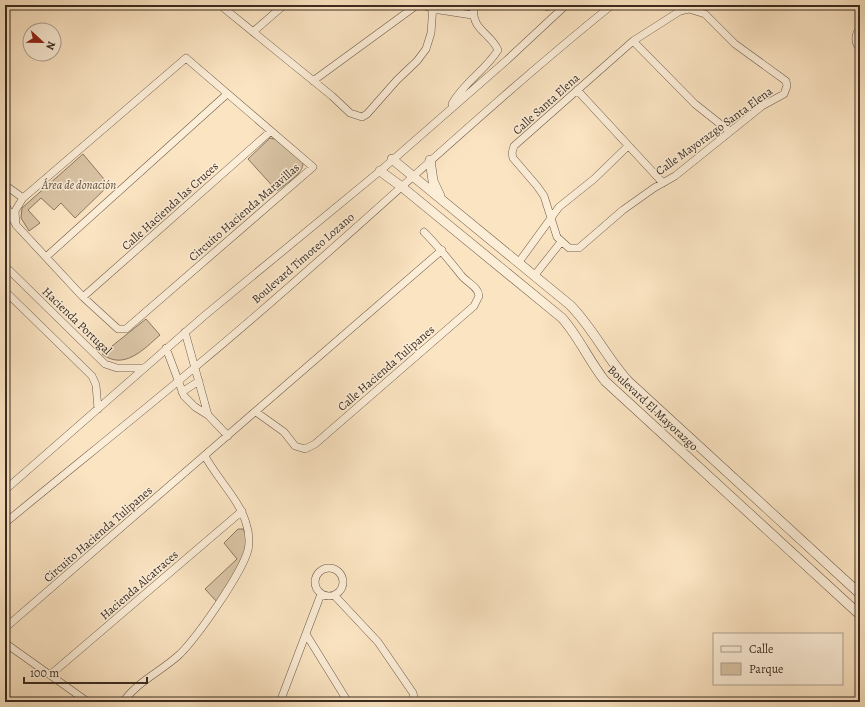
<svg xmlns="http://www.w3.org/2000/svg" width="865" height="707" font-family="Alegreya,serif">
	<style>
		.green { fill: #dac5a6; stroke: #8a7863 }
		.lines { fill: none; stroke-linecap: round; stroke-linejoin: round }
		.minor-casing { stroke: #6a5948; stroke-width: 8 }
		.tertiary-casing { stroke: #6a5948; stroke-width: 10 }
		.minor { stroke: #fcedd7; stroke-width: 7 }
		.tertiary { stroke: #fcedd7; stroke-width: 9 }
		.labels { text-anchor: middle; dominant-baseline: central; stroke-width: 3; stroke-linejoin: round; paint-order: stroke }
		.street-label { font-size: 12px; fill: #3a2b20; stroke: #fcedd7 }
		.park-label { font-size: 12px; font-style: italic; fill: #625242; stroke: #fcedd7 }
	</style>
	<rect width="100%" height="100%" fill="#fbe4c2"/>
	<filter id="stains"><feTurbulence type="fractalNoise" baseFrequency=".005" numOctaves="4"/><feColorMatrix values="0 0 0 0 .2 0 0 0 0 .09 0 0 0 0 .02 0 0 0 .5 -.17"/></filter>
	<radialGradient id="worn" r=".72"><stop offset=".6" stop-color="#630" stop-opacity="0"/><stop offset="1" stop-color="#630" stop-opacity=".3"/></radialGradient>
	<!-- green -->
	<path class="green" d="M270,138L279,140L303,162C304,174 286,183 277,191L248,159Z
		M83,154L109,185L75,218L61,203L54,210L41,198L28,210L40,223L29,231L21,218L22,208Z
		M146,319L160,335C144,349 124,371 102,354Z
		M238,529H243C257,551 229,585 218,603L205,589L237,559L224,543Z"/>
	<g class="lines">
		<defs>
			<path id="minor" d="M220,5L332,96L350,113L362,117L367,114L397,80L417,61L426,49L431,33L433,5
				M423,5L433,9L472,15
				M542,5L548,7L551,5
				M689,9L705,14L735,44L786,81L787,86L784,94L762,106L675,176L654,188L623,210L579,248H569L557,237L544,196L537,186L513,158L512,153L514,146L633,41L680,11Z
				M860,28C855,34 854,43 860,48
				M253,32L284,5
				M633,41L695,104L729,131
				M313,81L417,5
				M577,90L663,183
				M452,104C463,83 486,70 498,50C490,32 470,30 474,5
				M5,185L23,198
				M5,204L16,225L83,297L118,329H126L313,167L186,58L23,198L15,211L16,225
				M46,257L227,94
				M519,262L559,207L594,179L628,146
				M5,266L105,364L117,368H143
				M534,276L561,242
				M5,291L92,376L96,385L98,409
				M83,297L271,131
				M185,332L208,415
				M166,348L184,396L195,407L208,415L228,436
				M182,392L199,381
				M256,412L284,432L295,446L305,449L315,444L474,306L479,296C478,286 467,283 461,275C449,260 438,246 424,232
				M5,490L204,316L380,171L507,60L566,5
				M5,523C68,471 132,420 194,368C336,251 468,121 612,5
				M315 582a14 14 0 1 1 28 0a14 14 0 1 1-28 0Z
				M334,595L378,642L413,693L415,702
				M5,628L442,250
				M306,634L348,702
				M5,643L88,702
				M50,675L242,511
				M123,702C138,681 162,671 180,654C198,636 242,573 248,550C250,541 249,532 246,523C240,501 216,477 205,456
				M280,702L321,594"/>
			<path id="tertiary" d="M392,159L570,305C593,328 606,357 628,381L860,594
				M430,160L433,181L440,196
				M380,171L402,187L562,318C579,337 589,361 605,381L860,615"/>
		</defs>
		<!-- minor casing -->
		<use href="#minor" class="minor-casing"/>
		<!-- tertiary casing -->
		<use href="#tertiary" class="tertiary-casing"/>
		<!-- minor -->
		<use href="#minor" class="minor"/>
		<!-- tertiary -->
		<use href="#tertiary" class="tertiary"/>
	</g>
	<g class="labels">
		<!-- street labels -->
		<g class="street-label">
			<text transform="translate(546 104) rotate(-42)">Calle Santa Elena</text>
			<text transform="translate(714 131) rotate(-36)">Calle Mayorazgo Santa Elena</text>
			<text transform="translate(170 206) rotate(-42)">Calle Hacienda las Cruces</text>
			<text transform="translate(244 212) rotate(-41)">Circuito Hacienda Maravillas</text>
			<text transform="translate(303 258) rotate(-41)">Boulevard Timoteo Lozano</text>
			<text transform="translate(77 321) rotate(44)">Hacienda Portugal</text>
			<text transform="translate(386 368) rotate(-41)">Calle Hacienda Tulipanes</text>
			<text transform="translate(653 408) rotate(43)">Boulevard El Mayorazgo</text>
			<text transform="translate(98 534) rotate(-41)">Circuito Hacienda Tulipanes</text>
			<text transform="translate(139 585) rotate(-41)">Hacienda Alcatraces</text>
		</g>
		<!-- park labels -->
		<g class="park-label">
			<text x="79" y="185">Área de donación</text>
		</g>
	</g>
	<!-- margin -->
	<rect width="865" height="707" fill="none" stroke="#fbe4c2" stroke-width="20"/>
	<rect x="6" y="6" width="853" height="695" fill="none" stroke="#3a2b20" stroke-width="2"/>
	<rect x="10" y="10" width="845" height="687" fill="none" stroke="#3a2b20"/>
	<!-- legend -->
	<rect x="713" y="633" width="130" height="52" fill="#fcedd7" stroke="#ae9f8e"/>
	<rect x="721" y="646" width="20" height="6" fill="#fcedd7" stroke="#ae9f8e"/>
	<text x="749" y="653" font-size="12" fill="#3a2b20">Calle</text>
	<rect x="721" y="663" width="20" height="12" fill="#dac5a6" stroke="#ae9f8e"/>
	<text x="749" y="673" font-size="12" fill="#3a2b20">Parque</text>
	<!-- north arrow -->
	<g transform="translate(42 42) rotate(112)"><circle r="19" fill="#fcedd7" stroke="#ae9f8e"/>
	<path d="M0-3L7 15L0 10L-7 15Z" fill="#8f2418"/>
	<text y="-6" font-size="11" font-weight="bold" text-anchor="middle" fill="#3a2b20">N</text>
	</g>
	<!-- scale -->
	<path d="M24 677v6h123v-6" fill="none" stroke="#3a2b20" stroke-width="2"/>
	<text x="30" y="677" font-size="12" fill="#3a2b20" stroke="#fcedd7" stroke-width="3" paint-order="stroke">100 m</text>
	<rect width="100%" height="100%" filter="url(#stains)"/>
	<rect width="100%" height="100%" fill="url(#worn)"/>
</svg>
